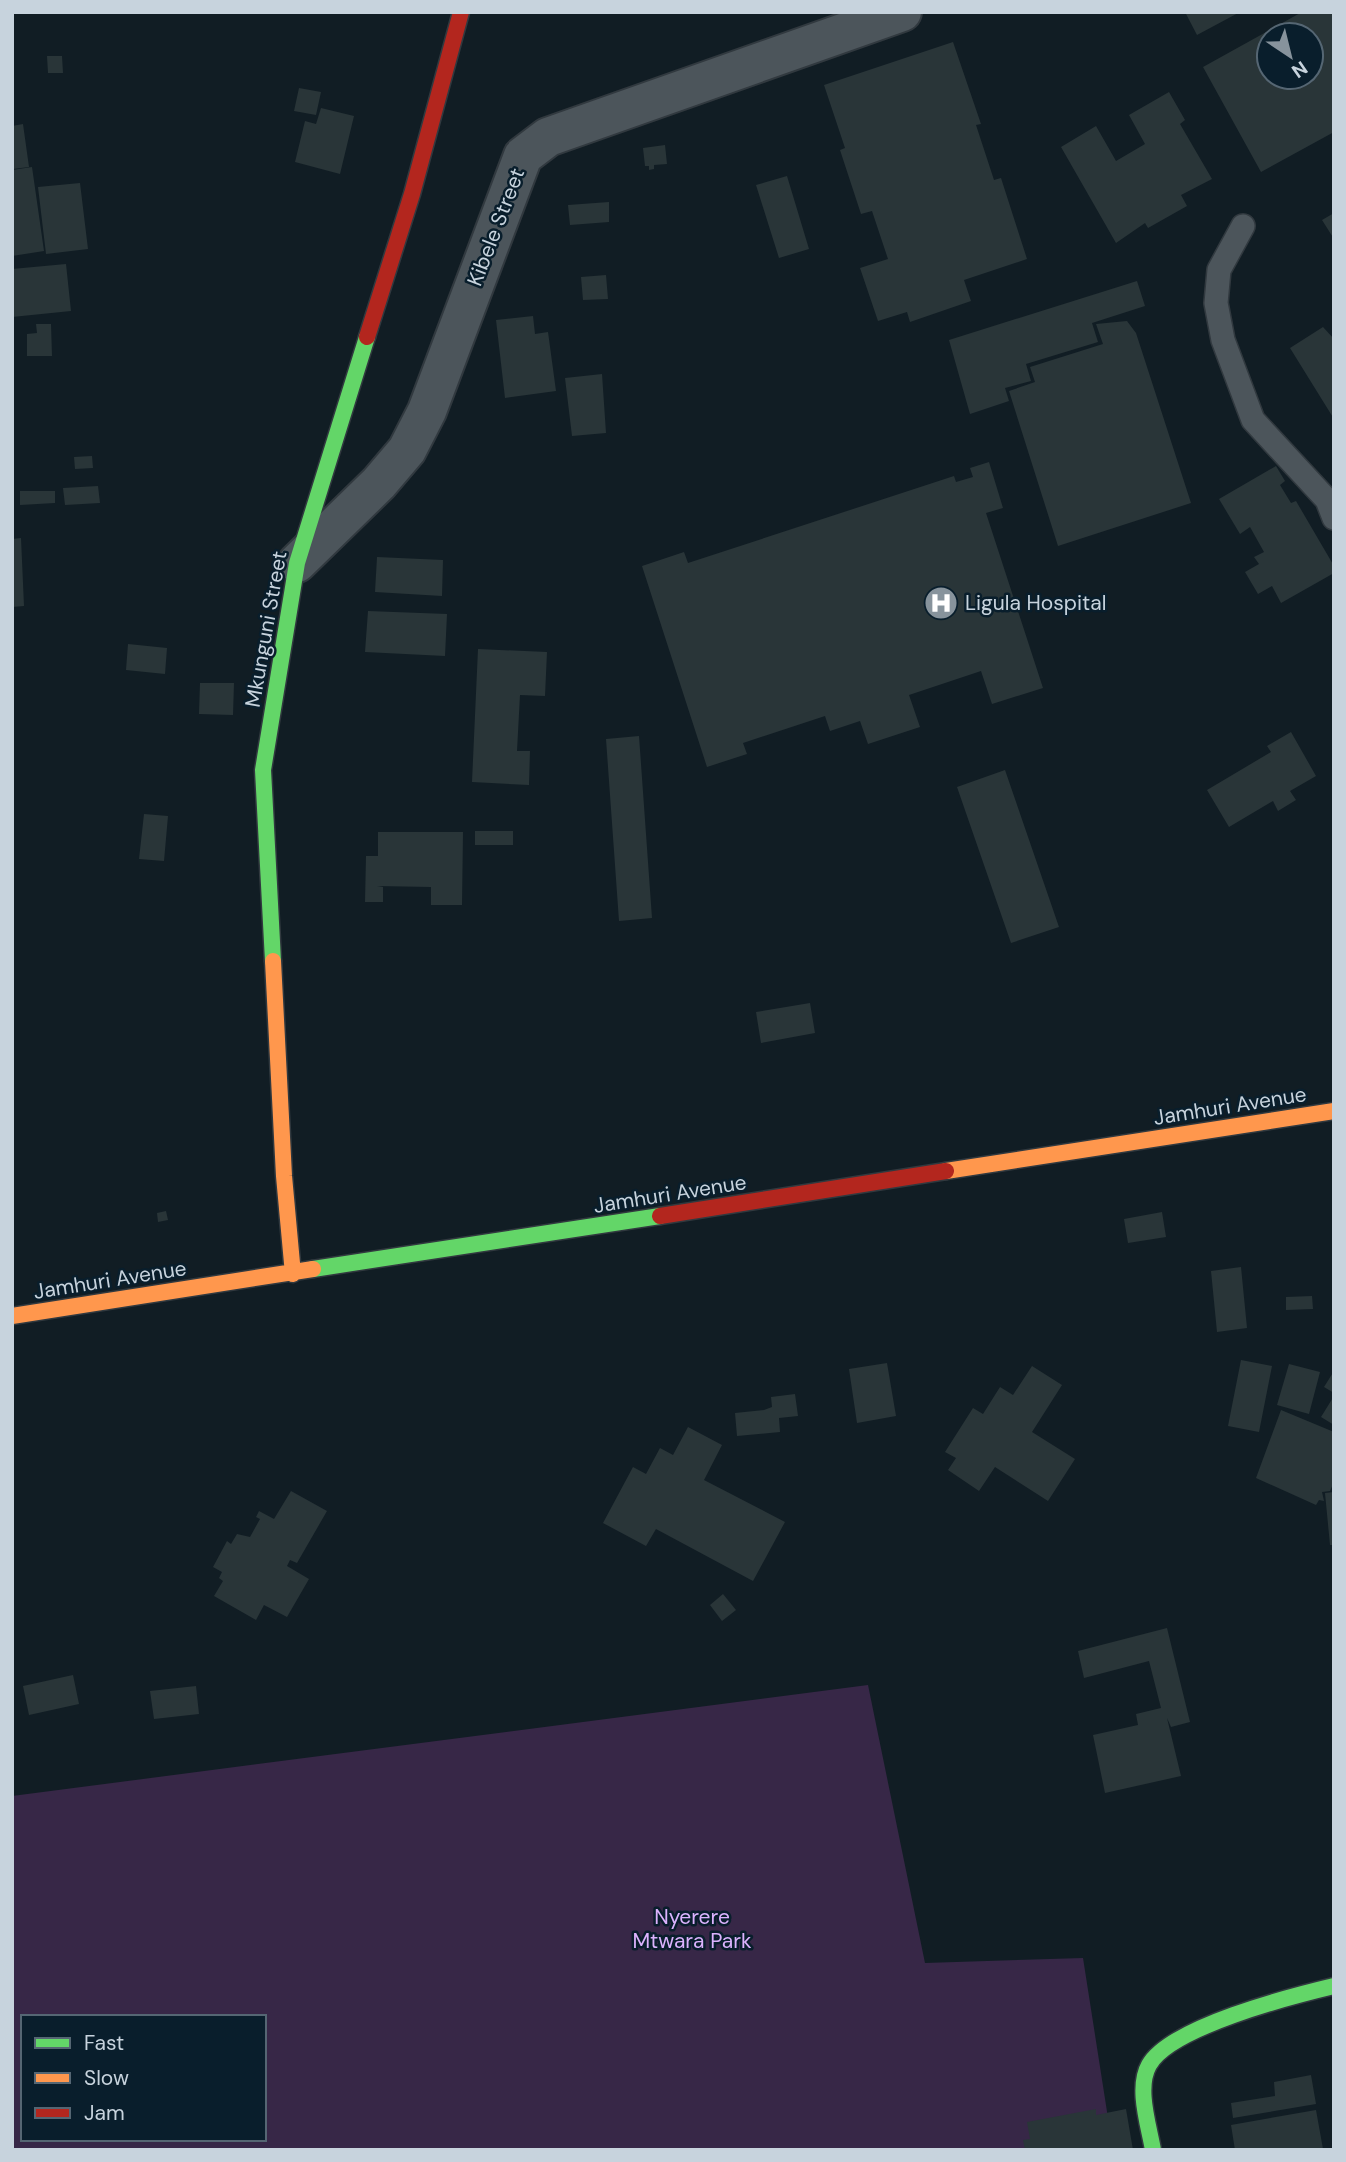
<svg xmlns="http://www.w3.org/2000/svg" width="1346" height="2162" font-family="'DM Sans',sans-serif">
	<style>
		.green { fill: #372747; fill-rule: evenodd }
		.building { fill: #293538; fill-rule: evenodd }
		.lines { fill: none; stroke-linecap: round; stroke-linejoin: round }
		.lane-casing { stroke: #31393f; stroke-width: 26 }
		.street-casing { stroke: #31393f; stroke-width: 42 }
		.fast-casing { stroke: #31393f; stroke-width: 19 }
		.slow-casing { stroke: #31393f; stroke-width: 19 }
		.jam-casing { stroke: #31393f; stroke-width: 19 }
		.lane { stroke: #4c555b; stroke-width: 23 }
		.street { stroke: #4c555b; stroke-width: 38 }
		.fast { stroke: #63d668; stroke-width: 16 }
		.slow { stroke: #ff974d; stroke-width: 16 }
		.jam { stroke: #b3261e; stroke-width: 16 }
		.labels { text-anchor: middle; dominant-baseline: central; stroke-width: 5; stroke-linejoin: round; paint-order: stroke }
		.street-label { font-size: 21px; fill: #c7d3dd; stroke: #091e2c }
		.poi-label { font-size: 21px; fill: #c7d3dd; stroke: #091e2c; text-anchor: start }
		.park-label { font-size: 21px; fill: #dbb2fd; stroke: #091e2c }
	</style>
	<rect width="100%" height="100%" fill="#111d24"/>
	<!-- green -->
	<path class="green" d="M868,1685L925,1963L1083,1958L1113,2150H12V1796ZM23,2017H264V2139H23Z"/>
	<!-- building -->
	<path class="building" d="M1185,12H1240L1197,35Z
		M1302,12H1334V132L1261,172L1203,67ZM1269,35H1311V77H1269Z
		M953,42L981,124L976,125L994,180L1001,178L1027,259L964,280L971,301L910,322L907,312L878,321L860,268L888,259L872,211L861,214L840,150L845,148L824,85Z
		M47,56H62L63,73H48Z
		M299,88L321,92L316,115L294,111Z
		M1169,92L1185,120L1180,124L1212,179L1181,195L1187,206L1148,228L1145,223L1116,243L1061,147L1096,126L1116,161L1145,144L1129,115Z
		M321,108L354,116L340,174L295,162L305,121L316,124Z
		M23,124L29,167L13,169L12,126Z
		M665,145L667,164L654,165V169L649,170V166H645L643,148Z
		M32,167L44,251L12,256V170Z
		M787,176L809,249L779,258L756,185Z
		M80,183L88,249L46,254L38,187Z
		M609,202V222L570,225L568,205Z
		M1334,213V239L1322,220Z
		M66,264L71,311L12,317V269Z
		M606,275L608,299L583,300L581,277Z
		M1137,281L1145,306L1092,323L1098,342L1026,364L1031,381L1005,388L1009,401L970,414L949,340Z
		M533,316L535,334L548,332L556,391L505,398L496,320Z
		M1127,321L1136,333L1191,503L1058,546L1009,391L1035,382L1030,367L1103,344L1096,324Z
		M36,324H51L52,356H27V334L37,333Z
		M1323,327L1334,339V419L1290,348Z
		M602,374L606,433L572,436L565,378Z
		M92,456L93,468L75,469L74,457Z
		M989,462L1003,508L986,513L1043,688L992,704L981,671L909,695L920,727L868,744L860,721L830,731L825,716L743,743L747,754L707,767L642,566L684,552L688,563L954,476L956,482L973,477L970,468Z
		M1276,466L1285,481L1280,485L1291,503L1296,501L1334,566V573L1281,603L1272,586L1258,594L1245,572L1259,564L1254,557L1264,552L1250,527L1240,534L1219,499Z
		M98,486L100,503L65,505L63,488Z
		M20,491H55V503L20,505Z
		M21,538L24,606L12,607V539Z
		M377,557L443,560L442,596L375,592Z
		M368,611L447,614L445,656L365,652Z
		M128,644L167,648L165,674L126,670Z
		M478,649L547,652L545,696L520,695L517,751H530L529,785L472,782Z
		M200,683H234L233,715L199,714Z
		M1291,732L1316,776L1290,791L1296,800L1278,811L1273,801L1229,827L1207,790L1271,752L1267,746Z
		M639,736L652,918L619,921L606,739Z
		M1005,770L1059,927L1011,943L957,787Z
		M144,814L168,816L164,861L139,859Z
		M475,831H513V845H475Z
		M378,832H463L462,905H431V887L377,886L383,887V902H365L366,856H378Z
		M810,1003L815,1033L761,1043L756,1012Z
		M166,1211L168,1220L158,1222L157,1213Z
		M1162,1212L1166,1237L1128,1243L1124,1219Z
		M1241,1267L1247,1328L1217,1332L1211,1271Z
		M1312,1296L1313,1309L1286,1310V1297Z
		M1241,1360L1272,1366L1259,1432L1228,1426Z
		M887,1363L896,1416L857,1423L849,1369Z
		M1289,1364L1320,1372L1309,1414L1277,1405Z
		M1032,1366L1062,1385L1032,1432L1075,1459L1048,1501L995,1467L979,1491L948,1470L956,1458L945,1452L973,1408L983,1414L1000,1387L1013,1395Z
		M1334,1371V1393L1324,1387Z
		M795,1394L798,1416L779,1418L780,1432L737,1436L735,1413L764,1410L772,1407L771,1397Z
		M1334,1396V1425L1321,1417Z
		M1281,1410L1334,1432V1482L1330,1491L1322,1492L1324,1501L1319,1500L1316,1505L1256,1478Z
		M688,1427L722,1445L704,1480L785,1522L753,1581L656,1529L646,1546L603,1523L633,1467L646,1474L660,1448L673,1455Z
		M291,1491L327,1511L297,1563L290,1560L287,1566L309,1579L287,1617L264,1605L256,1620L214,1596L223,1581L219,1578L222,1572L213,1567L227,1541L231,1544L237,1534L250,1537L260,1519L256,1517L259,1511L274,1519Z
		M1334,1492V1545H1330L1325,1493Z
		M723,1594L736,1610L722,1621L710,1605Z
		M1167,1628L1190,1722L1171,1727L1167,1718L1181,1776L1105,1793L1093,1735L1138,1725L1136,1714L1161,1708L1149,1661L1084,1678L1078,1651Z
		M73,1675L79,1704L29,1715L23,1686Z
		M196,1686L199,1714L154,1719L150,1691Z
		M1311,2075L1316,2104L1233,2118L1231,2103L1275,2096L1274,2082Z
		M1096,2109V2115L1126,2109L1133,2150H1025L1023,2140L1030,2139L1027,2122Z
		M1316,2110L1323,2149L1235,2150L1231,2125Z"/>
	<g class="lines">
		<defs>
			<path id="lane" d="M1243,226L1219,270L1216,303L1223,340L1253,420L1327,500L1334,518"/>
			<path id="street" d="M297,563L379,483L407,450L427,411L523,156L548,137L902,12"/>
			<path id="fast" d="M273,961L263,770L297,563L367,337
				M313,1269L660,1216
				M1153,2150C1149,2126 1136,2088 1149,2065C1170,2027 1292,1996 1334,1986"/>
			<path id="slow" d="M273,961L284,1176L293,1274
				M946,1171L1334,1111
				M12,1316L313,1269"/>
			<path id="jam" d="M367,337L412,194L461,12
				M660,1216L946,1171"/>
		</defs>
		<!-- lane casing -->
		<use href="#lane" class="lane-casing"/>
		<!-- street casing -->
		<use href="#street" class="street-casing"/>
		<!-- fast casing -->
		<use href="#fast" class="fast-casing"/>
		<!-- slow casing -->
		<use href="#slow" class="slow-casing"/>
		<!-- jam casing -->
		<use href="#jam" class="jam-casing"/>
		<!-- lane -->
		<use href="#lane" class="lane"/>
		<!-- street -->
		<use href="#street" class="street"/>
		<!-- fast -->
		<use href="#fast" class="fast"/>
		<!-- slow -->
		<use href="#slow" class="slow"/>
		<!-- jam -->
		<use href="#jam" class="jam"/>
	</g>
	<!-- icons -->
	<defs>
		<symbol id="hospital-disc" viewBox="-11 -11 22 22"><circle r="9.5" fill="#87939c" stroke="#091e2c"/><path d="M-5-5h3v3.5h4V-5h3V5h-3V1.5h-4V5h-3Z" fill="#fff"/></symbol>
	</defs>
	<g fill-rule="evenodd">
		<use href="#hospital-disc" x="922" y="584" width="38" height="38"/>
	</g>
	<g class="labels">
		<!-- street labels -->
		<g class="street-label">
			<text transform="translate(496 227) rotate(-69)">Kibele Street</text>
			<text transform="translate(266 629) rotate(-80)">Mkunguni Street</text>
			<text transform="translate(1230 1106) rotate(-9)">Jamhuri Avenue</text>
			<text transform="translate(670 1194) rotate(-9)">Jamhuri Avenue</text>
			<text transform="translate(110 1280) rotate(-9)">Jamhuri Avenue</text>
		</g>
		<!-- poi labels -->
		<g class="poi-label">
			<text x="965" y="603">Ligula Hospital</text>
		</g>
		<!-- park labels -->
		<g class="park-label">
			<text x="692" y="1917">Nyerere<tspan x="692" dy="24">Mtwara Park</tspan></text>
		</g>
	</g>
	<!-- border -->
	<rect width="1346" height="2162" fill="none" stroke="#c7d3dd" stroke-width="28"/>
	<!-- legend -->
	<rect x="21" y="2015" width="245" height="126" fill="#091e2c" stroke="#556673" stroke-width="2"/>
	<rect x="35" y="2038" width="35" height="10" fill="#63d668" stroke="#556673" stroke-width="2"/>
	<text x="84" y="2050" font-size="21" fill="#c7d3dd">Fast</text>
	<rect x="35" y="2073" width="35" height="10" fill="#ff974d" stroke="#556673" stroke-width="2"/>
	<text x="84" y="2085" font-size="21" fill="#c7d3dd">Slow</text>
	<rect x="35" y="2108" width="35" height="10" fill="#b3261e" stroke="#556673" stroke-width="2"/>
	<text x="84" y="2120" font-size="21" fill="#c7d3dd">Jam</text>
	<!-- north arrow -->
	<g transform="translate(1290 56) rotate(145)"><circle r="33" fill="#091e2c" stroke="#556673" stroke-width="2"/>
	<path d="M0-5L12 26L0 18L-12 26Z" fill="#87939c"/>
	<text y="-10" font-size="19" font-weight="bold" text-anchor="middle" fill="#c7d3dd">N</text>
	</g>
</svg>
